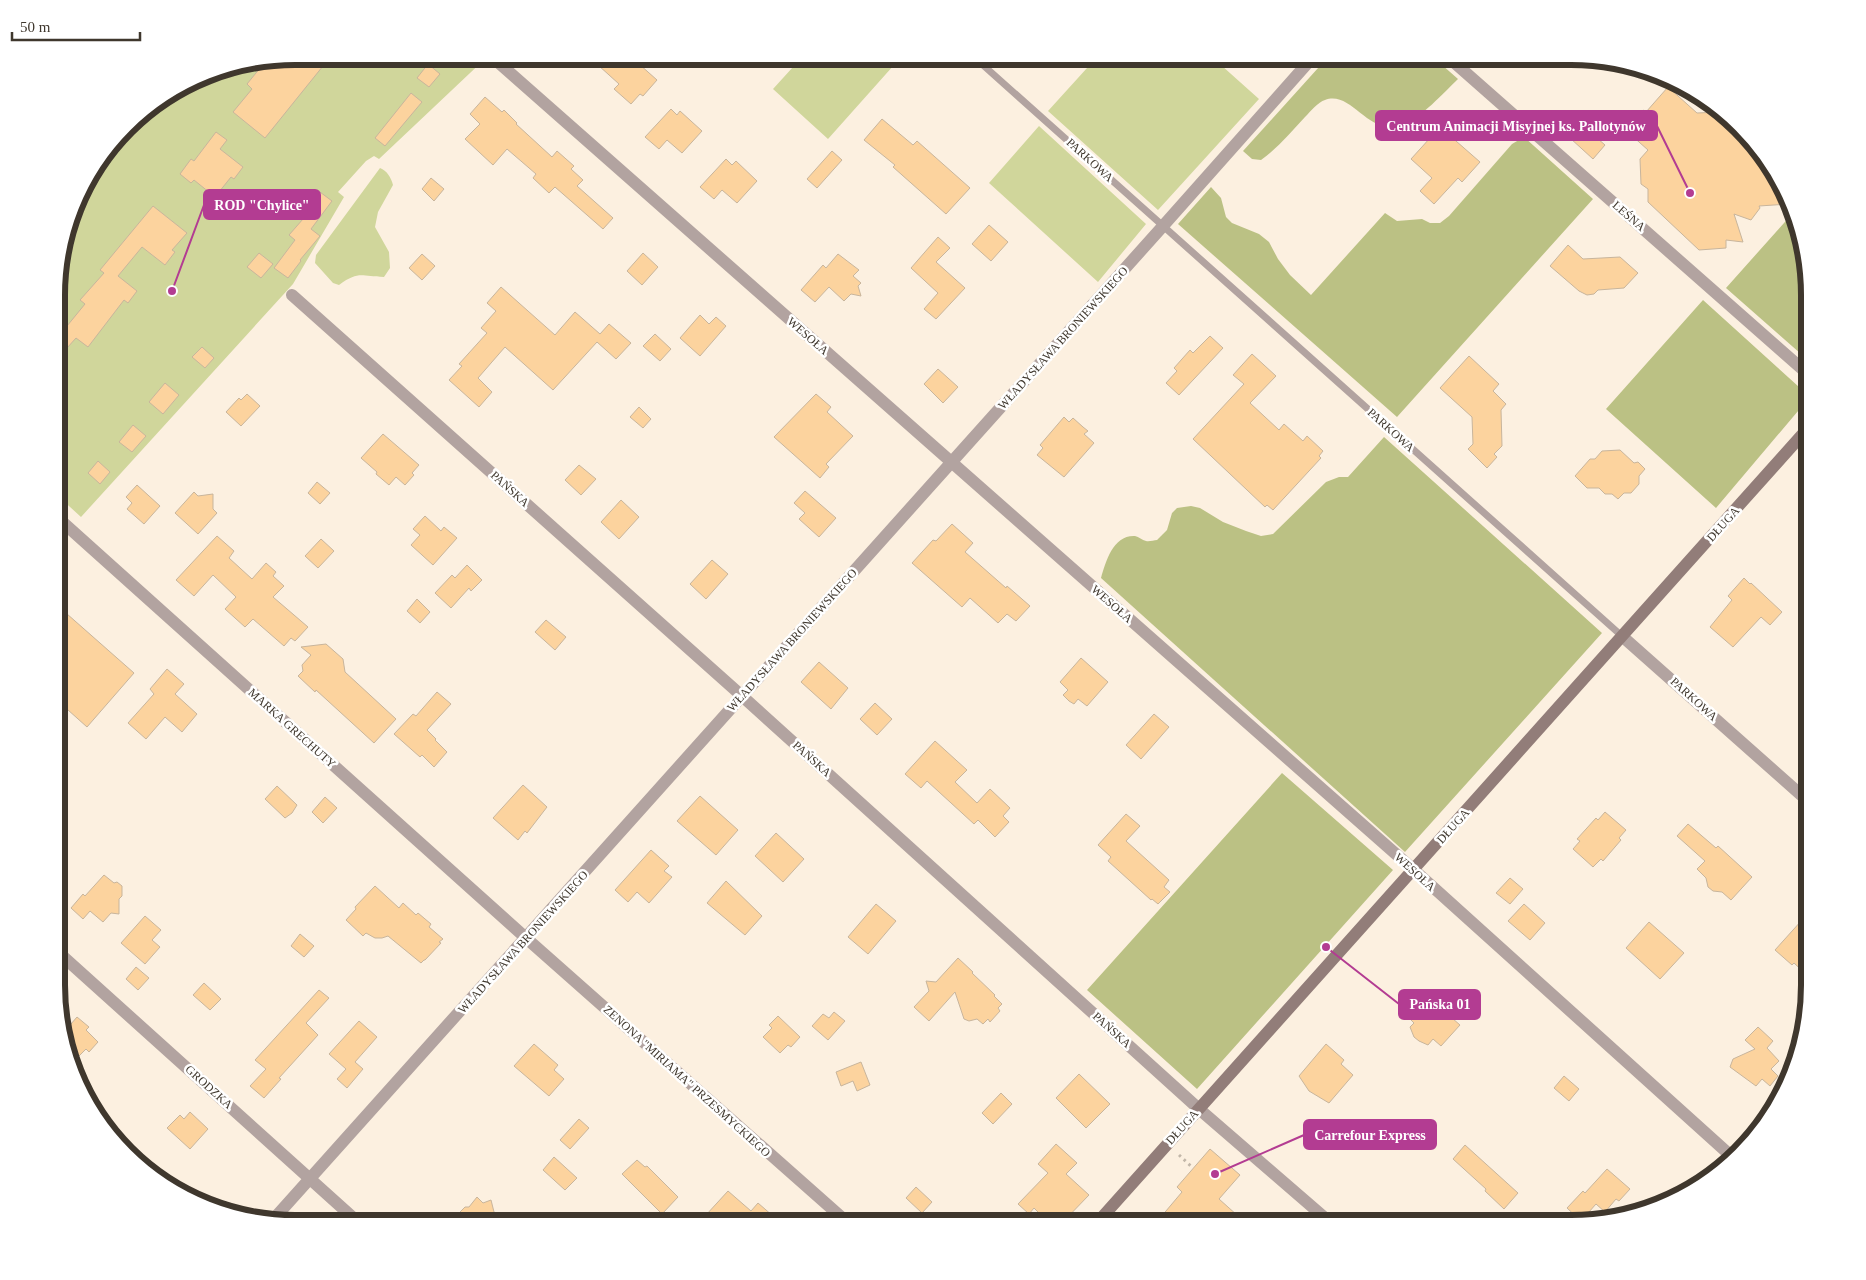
<svg xmlns="http://www.w3.org/2000/svg" width="1866" height="1280" font-family="'Times New Roman',serif">
	<style>
		.green { fill: #d0d69b }
		.forest { fill: #bbc184 }
		.building { fill: #fcd39e; stroke: #c8b59c }
		.lines { fill: none; stroke-linecap: round; stroke-linejoin: round }
		.path { stroke: #c2b7a9; stroke-width: 3; stroke-dasharray: 2.5 4; stroke-linecap: butt }
		.lane { stroke: #b2a3a0; stroke-width: 7 }
		.street { stroke: #b2a3a0; stroke-width: 12 }
		.secondary { stroke: #927d79; stroke-width: 12 }
		.labels { text-anchor: middle; dominant-baseline: central; stroke-width: 5; stroke-linejoin: round; paint-order: stroke }
		.street-label { font-size: 12px; fill: #3f372d; stroke: #fff }
		.rim { fill: none; stroke: #3f372d; stroke-width: 6 }
		.leader { fill: none; stroke: #b33c92; stroke-width: 2 }
		.callout-dot { fill: #b33c92; stroke: #fff; stroke-width: 2 }
		.callout { fill: #b33c92; stroke: #b33c92; stroke-width: 2 }
		.callout-label { font-size: 14px; text-anchor: middle; font-weight: bold; fill: #fff }
	</style>
	<rect width="100%" height="100%" fill="#fcf0e0"/>
	<!-- green -->
	<path class="green" d="M295,56H488L379,159L374,156L366,161L338,192L344,197L293,284L81,517L58,496V264L81,189L137,116L204,74Z
		M803,56H902L828,139L773,89Z
		M1097,57H1212L1259,99L1158,210L1048,111Z
		M1039,126L1146,224L1098,282L989,183Z
		M380,168C387,171 391,177 393,185L378,212L375,227L389,252L390,268L384,277C361,277 360,270 339,285L333,283L315,263L316,255Z"/>
	<!-- forest -->
	<path class="forest" d="M1328,57H1433L1458,79C1442,94 1423,117 1401,125C1368,137 1352,90 1325,100C1318,102 1311,111 1305,117C1291,132 1278,148 1261,160L1252,159L1243,151Z
		M1524,137L1593,199L1397,417L1178,224L1211,187L1221,198L1226,217L1232,223L1259,234L1269,242L1278,259L1290,275L1311,295L1385,213L1397,221L1422,219L1430,223H1440L1449,216L1512,144Z
		M1792,214L1809,280V361L1726,288Z
		M1703,300L1809,396V398L1716,508L1606,409Z
		M1384,437L1602,633L1405,852L1101,578C1106,561 1113,535 1135,536C1139,537 1142,540 1146,541C1149,542 1154,540 1157,540L1167,530L1172,513L1177,508L1191,506L1200,508L1223,522L1246,531L1261,536L1273,534L1326,482L1339,477H1348Z
		M1282,773L1393,870L1197,1089L1087,990Z"/>
	<!-- building -->
	<path class="building" d="M295,56H311L323,66L265,138L233,112L252,89L247,84L265,62Z
		M588,56H630L657,80L643,96L640,94L631,104L614,89L619,84Z
		M428,64L440,74L429,87L417,78Z
		M1668,87L1697,113L1721,112L1785,189L1789,204L1759,206L1760,208L1751,220L1734,214L1743,242L1726,240V248L1699,250L1648,202V189L1641,184L1640,159L1648,150L1630,134L1629,127L1643,110L1646,112Z
		M411,93L422,102L385,146L375,138Z
		M485,97L502,112L504,110L517,123L516,124L552,157L557,151L574,166L571,169L583,180L577,186L613,218L603,229L555,187L549,193L533,178L536,174L507,149L493,165L465,139L480,124L470,114Z
		M671,109L677,115L680,111L702,131L682,153L667,140L659,149L645,137Z
		M882,119L913,145L917,141L970,188L946,214L893,167L895,165L864,140Z
		M1582,125L1605,145L1593,159L1570,138Z
		M1440,127L1480,162L1462,182L1458,178L1434,204L1420,191L1432,178L1411,159Z
		M216,132L227,140L220,149L243,167L234,179L231,177L215,197L194,180L191,183L180,174L191,159L194,161Z
		M832,151L842,160L817,188L807,179Z
		M726,159L732,165L736,161L757,181L737,203L722,190L714,199L700,187Z
		M431,178L444,189L434,201L422,189Z
		M320,192L332,201L311,229L320,236L300,260L301,261L288,278L274,268L295,240L289,235L310,211L307,209Z
		M153,206L187,233L172,250L175,252L165,265L142,247L118,276L137,291L128,303L124,300L88,347L76,338L58,358V337L85,304L80,300L104,273L100,270Z
		M989,225L1008,242L991,261L972,244Z
		M938,237L950,248L936,262L965,288L936,319L924,309L938,293L911,268Z
		M1568,245L1583,259L1620,257L1638,273L1624,288L1598,290L1594,294L1587,295L1579,291L1550,266Z
		M259,253L273,264L261,278L247,267Z
		M643,253L658,267L642,285L627,271Z
		M422,254L435,266L422,280L409,268Z
		M838,254L859,270L853,276L861,283L858,286L861,296L851,294L844,301L829,287L815,302L801,290L823,265L826,268Z
		M501,287L555,335L575,312L600,334L609,324L631,343L616,359L597,342L553,390L505,347L478,378L492,392L479,407L449,380L462,366L459,364L487,333L481,328L496,311L487,303Z
		M700,315L709,324L716,317L726,326L700,356L680,338Z
		M655,334L671,349L660,361L643,346Z
		M1210,336L1223,348L1179,395L1166,383L1177,371L1174,368L1190,350L1193,353Z
		M202,347L214,358L205,368L192,357Z
		M1252,354L1276,376L1250,403L1279,430L1284,424L1303,441L1307,436L1323,451L1319,456L1321,458L1273,510L1267,505L1265,507L1193,439L1244,384L1233,375Z
		M1469,356L1499,384L1493,391L1506,404L1501,410L1502,446L1494,454L1497,457L1487,468L1468,449L1473,444L1472,417L1440,388Z
		M938,369L958,387L943,403L924,384Z
		M165,383L179,395L163,414L149,402Z
		M247,394L260,406L241,426L226,412L239,398L241,400Z
		M816,394L831,407L827,412L853,436L826,464L829,467L820,478L774,437Z
		M639,407L651,419L643,428L630,417Z
		M1064,417L1069,422L1073,418L1083,427L1088,431L1084,434L1094,443L1064,477L1037,455L1043,448L1040,445Z
		M133,425L146,436L132,452L119,442Z
		M383,434L419,465L412,473L414,475L405,485L396,477L389,485L376,474L377,472L361,458Z
		M1620,450L1634,463L1638,462L1645,469L1639,476V484L1631,493H1624L1618,499L1612,494H1605L1599,488H1587L1575,476L1590,459H1595L1602,451Z
		M98,461L110,472L100,484L88,473Z
		M579,465L596,479L581,495L565,480Z
		M317,482L330,493L320,504L308,493Z
		M137,485L160,506L144,524L127,509L132,503L126,497Z
		M805,491L836,518L819,537L799,519L805,513L794,503Z
		M194,492L198,496L213,494V509L217,513L198,534L175,513Z
		M621,500L639,517L619,539L601,522Z
		M425,516L441,531L444,527L457,538L433,565L411,545L420,535L413,529Z
		M952,524L973,543L965,552L1006,588L1007,586L1030,606L1016,621L1007,614L998,623L970,598L962,607L912,563L933,540L936,541Z
		M217,536L234,551L229,558L252,579L266,563L276,572L273,576L284,586L273,597L308,627L295,641L291,638L284,646L253,619L245,627L225,609L236,597L213,575L194,596L176,580Z
		M321,539L334,551L318,568L305,556Z
		M712,560L728,574L706,599L690,584Z
		M467,565L482,580L471,591L469,588L451,608L435,593L452,575L455,578Z
		M1744,578L1750,584L1751,583L1782,612L1770,625L1761,617L1733,647L1710,627L1732,600L1728,596Z
		M417,599L430,612L420,623L407,611Z
		M58,606L134,673L87,727L58,701Z
		M546,620L566,637L555,650L535,632Z
		M326,644L343,659L345,672L396,719L374,743L316,690L315,692L298,676L303,671L302,665L311,655L301,647Z
		M1081,658L1108,682L1087,706L1078,699L1074,704L1069,701L1063,695L1068,690L1060,682Z
		M819,662L848,688L831,709L801,682Z
		M167,669L184,684L175,694L197,714L182,732L165,717L146,739L128,723L154,694L150,689Z
		M437,692L451,704L427,730L436,739L435,740L447,752L434,767L422,755L420,757L394,734L413,714L416,716Z
		M875,703L892,719L877,735L860,719Z
		M1154,714L1169,727L1141,759L1126,745Z
		M935,741L967,770L955,782L977,803L990,789L1010,808L1003,816L1009,822L995,837L978,820L974,824L927,781L921,788L905,774Z
		M523,785L547,807L527,833L525,831L518,840L493,818Z
		M277,786L297,805L292,813L285,818L265,799Z
		M700,796L738,830L716,855L677,821Z
		M325,797L337,808L323,823L312,812Z
		M1605,812L1626,830L1619,838L1621,840L1603,861L1601,859L1593,867L1573,849L1580,841L1577,839L1596,818L1598,820Z
		M1126,814L1140,826L1126,841L1169,880L1164,887L1170,892L1158,904L1152,899L1151,900L1108,861L1111,857L1098,845Z
		M1688,824L1716,848L1718,846L1752,877L1731,900L1722,892L1713,891L1708,887L1706,878L1697,869L1705,861L1677,836Z
		M776,833L804,859L783,882L755,856Z
		M651,850L669,866L664,871L672,877L649,903L637,892L628,902L615,890Z
		M104,875L114,883L117,882L122,886V896L119,899V914L111,913L103,922L90,911L83,919L71,908L83,894L85,896Z
		M1510,878L1523,889L1510,904L1496,893Z
		M726,881L762,916L745,935L707,903Z
		M375,886L399,908L403,903L416,915L418,913L431,924L429,927L443,939L439,942L441,943L425,960H424L421,963L388,936L382,938H375L366,933L363,936L346,920L356,909L355,907Z
		M876,904L896,921L868,954L848,937Z
		M1524,904L1545,923L1530,940L1508,921Z
		M145,916L161,930L152,940L160,947L145,964L121,943Z
		M1802,920L1809,926V977L1794,963L1792,965L1775,950Z
		M1649,922L1684,953L1660,979L1626,948Z
		M300,934L314,946L304,957L291,946Z
		M958,958L973,972L972,973L995,995L994,996L1002,1004L998,1008L1000,1011L990,1022L988,1019L983,1024L977,1019L969,1021L964,1019L955,992L929,1021L914,1007L929,991L926,981L936,982Z
		M136,967L149,978L138,990L126,979Z
		M204,983L221,999L210,1010L193,995Z
		M319,990L329,998L306,1023L318,1035L279,1078L281,1079L264,1098L250,1086L266,1069L255,1060Z
		M1420,990L1460,1025L1441,1046L1433,1039L1428,1045L1419,1041L1414,1037L1410,1027L1414,1023L1408,1017L1412,1013L1410,1011L1412,1009L1407,1004Z
		M834,1012L845,1021L828,1040L812,1026L823,1014L829,1018Z
		M778,1016L800,1037L791,1047L788,1045L780,1053L763,1037L772,1028L769,1025Z
		M77,1017L89,1027L86,1030L98,1042L89,1052L86,1049L77,1058L71,1053L64,1032Z
		M359,1021L377,1037L355,1062L363,1069L347,1088L337,1079L346,1069L329,1054Z
		M1758,1027L1773,1041L1767,1048L1779,1061L1771,1069L1778,1076L1770,1086L1762,1079L1756,1086L1730,1067L1733,1059L1755,1049L1745,1040Z
		M534,1044L558,1065L554,1070L564,1079L549,1096L514,1066Z
		M1326,1044L1344,1060L1341,1064L1353,1075L1329,1103L1309,1091L1299,1076Z
		M861,1062L870,1085L857,1091L853,1081L841,1086L836,1072Z
		M1079,1074L1110,1104L1086,1128L1056,1098Z
		M1564,1076L1579,1089L1569,1101L1554,1088Z
		M1001,1093L1012,1104L993,1124L982,1113Z
		M190,1112L208,1129L190,1149L167,1128L180,1115L184,1119Z
		M579,1119L589,1128L570,1149L560,1140Z
		M1056,1144L1077,1163L1066,1174L1089,1195L1061,1224H1050L1034,1208L1029,1214L1018,1204L1048,1173L1038,1164Z
		M1465,1145L1518,1193L1504,1209L1485,1191L1486,1189L1453,1159Z
		M1210,1149L1240,1175L1219,1199L1247,1224H1155L1182,1192L1177,1187Z
		M554,1157L577,1178L565,1190L543,1170Z
		M637,1160L645,1167L647,1166L678,1197L662,1214L622,1174Z
		M1607,1169L1630,1189L1619,1201L1616,1199L1605,1212L1596,1204L1581,1221L1567,1208L1583,1191L1585,1193Z
		M916,1187L932,1202L922,1213L906,1198Z
		M728,1191L751,1211L758,1203L781,1223H715L706,1215Z
		M477,1197L483,1203L491,1200L494,1212L507,1223H461L460,1212L465,1207H469Z"/>
	<g class="lines">
		<!-- path -->
		<path class="path" d="M1179,1155L1193,1168"/>
		<!-- lane -->
		<path class="lane" d="M974,57L1623,637"/>
		<!-- street -->
		<path class="street" d="M491,56L1414,870L1730,1155
			M1448,57L1809,375
			M292,295L742,696L1199,1109L1332,1224
			M58,518L526,938L848,1223
			M1623,637L1809,802
			M58,952L359,1223
			M271,1222L1163,226L1313,57"/>
		<!-- secondary -->
		<path class="secondary" d="M1096,1224L1809,427"/>
	</g>
	<g class="labels">
		<!-- street labels -->
		<g class="street-label">
			<text transform="translate(1090 160) rotate(42)">PARKOWA</text>
			<text transform="translate(1629 216) rotate(41)">LEŚNA</text>
			<text transform="translate(808 336) rotate(41)">WESOŁA</text>
			<text transform="translate(1063 338) rotate(-48)">WŁADYSŁAWA BRONIEWSKIEGO</text>
			<text transform="translate(1391 430) rotate(42)">PARKOWA</text>
			<text transform="translate(510 489) rotate(42)">PAŃSKA</text>
			<text transform="translate(1723 524) rotate(-48)">DŁUGA</text>
			<text transform="translate(1112 604) rotate(41)">WESOŁA</text>
			<text transform="translate(792 640) rotate(-48)">WŁADYSŁAWA BRONIEWSKIEGO</text>
			<text transform="translate(1694 699) rotate(42)">PARKOWA</text>
			<text transform="translate(292 728) rotate(42)">MARKA GRECHUTY</text>
			<text transform="translate(812 759) rotate(42)">PAŃSKA</text>
			<text transform="translate(1453 826) rotate(-48)">DŁUGA</text>
			<text transform="translate(1415 872) rotate(42)">WESOŁA</text>
			<text transform="translate(523 942) rotate(-48)">WŁADYSŁAWA BRONIEWSKIEGO</text>
			<text transform="translate(1112 1030) rotate(42)">PAŃSKA</text>
			<text transform="translate(687 1081) rotate(42)">ZENONA "MIRIAMA" PRZESMYCKIEGO</text>
			<text transform="translate(209 1087) rotate(42)">GRODZKA</text>
			<text transform="translate(1182 1127) rotate(-48)">DŁUGA</text>
		</g>
	</g>
	<!-- crop -->
	<path d="M0 0H1866V1280H0ZM295 65H1571A230 230 0 0 1 1801 295V985A230 230 0 0 1 1571 1215H295A230 230 0 0 1 65 985V295A230 230 0 0 1 295 65Z" fill="#fff" fill-rule="evenodd"/>
	<path class="rim" d="M295 65H1571A230 230 0 0 1 1801 295V985A230 230 0 0 1 1571 1215H295A230 230 0 0 1 65 985V295A230 230 0 0 1 295 65Z"/>
	<!-- callouts -->
	<path class="leader" d="M1690 193L1657 126M172 291L204 205M1326 947L1399 1004M1215 1174L1304 1135"/>
	<g class="callout-dot">
		<circle cx="1690" cy="193" r="5"/>
		<circle cx="172" cy="291" r="5"/>
		<circle cx="1326" cy="947" r="5"/>
		<circle cx="1215" cy="1174" r="5"/>
	</g>
	<g class="callout">
		<rect x="1376" y="111" width="281" height="29" rx="5"/>
		<rect x="204" y="190" width="116" height="29" rx="5"/>
		<rect x="1399" y="990" width="81" height="29" rx="5"/>
		<rect x="1304" y="1120" width="132" height="29" rx="5"/>
	</g>
	<g class="callout-label">
		<text x="1516" y="131">Centrum Animacji Misyjnej ks. Pallotynów</text>
		<text x="262" y="210">ROD "Chylice"</text>
		<text x="1440" y="1009">Pańska 01</text>
		<text x="1370" y="1140">Carrefour Express</text>
	</g>
	<!-- scale -->
	<path d="M12 32v8h128v-8" fill="none" stroke="#3f372d" stroke-width="2.5"/>
	<text x="20" y="32" font-size="15" fill="#3f372d" stroke="#ffffff" stroke-width="4" paint-order="stroke">50 m</text>
</svg>
